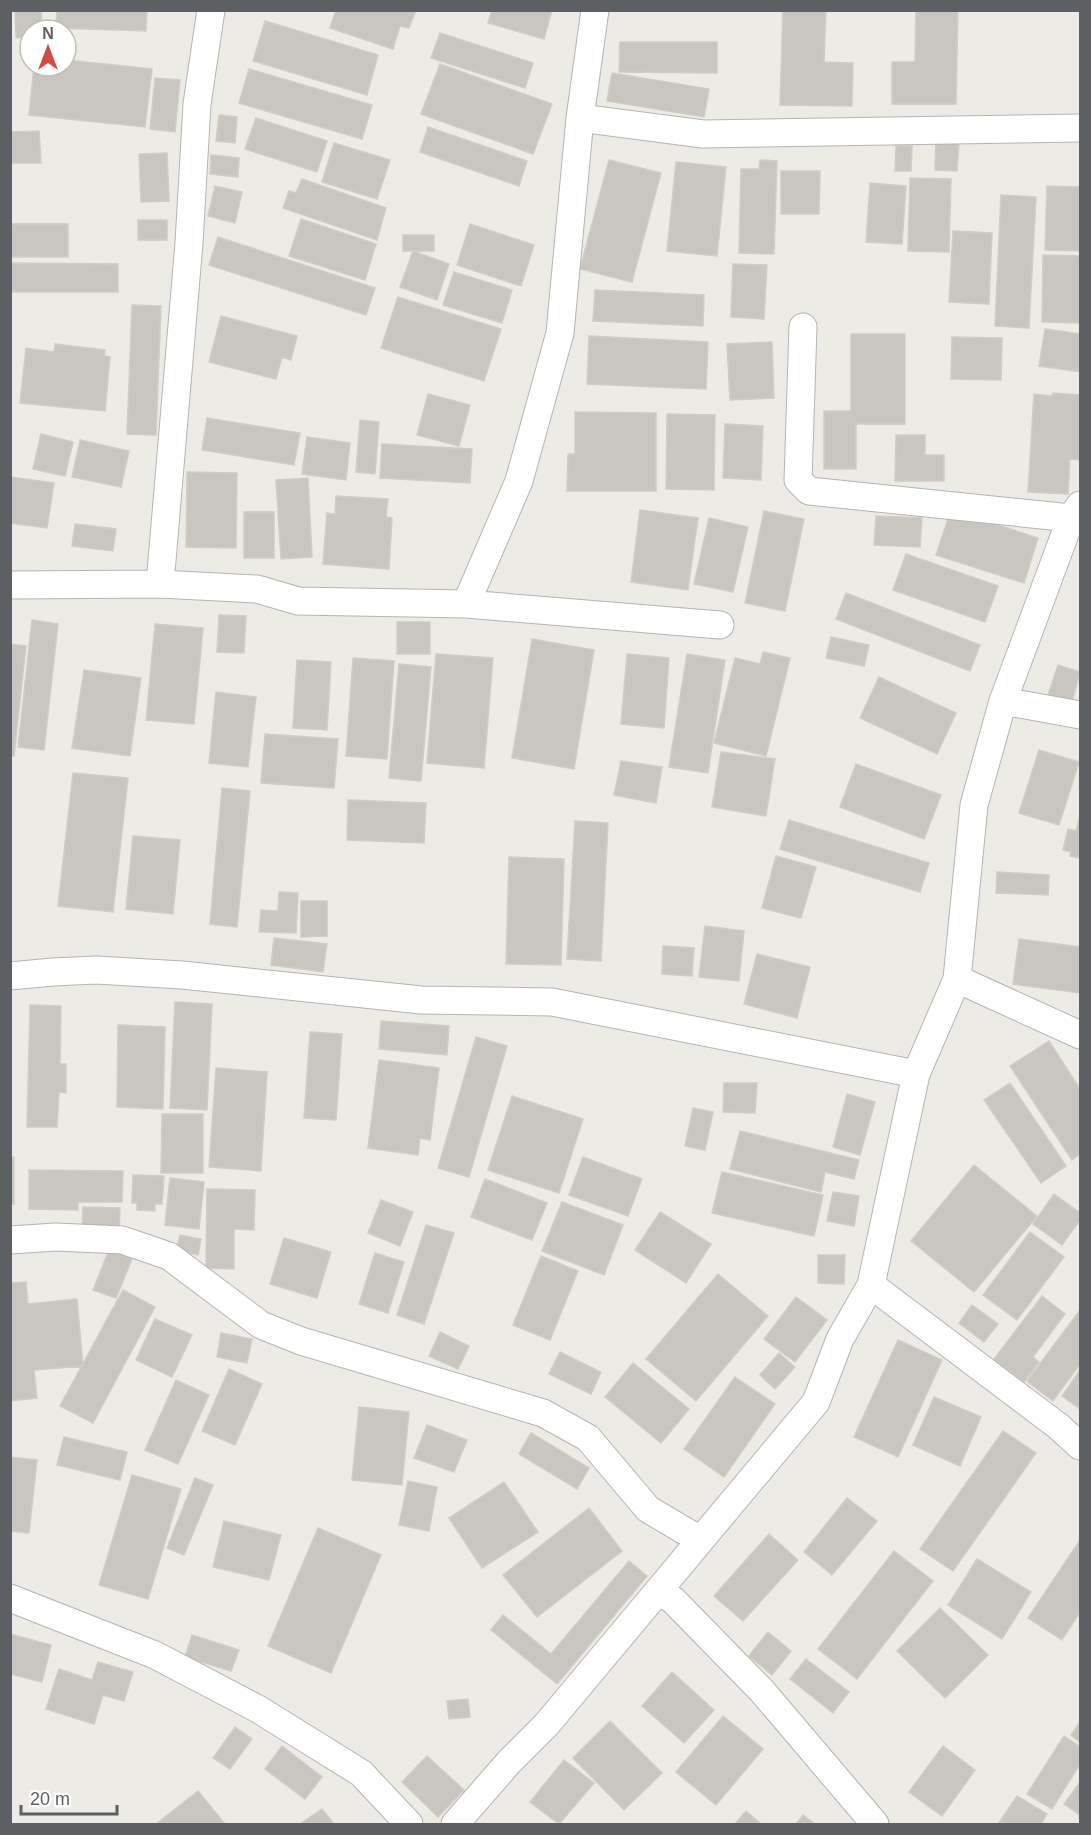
<svg xmlns="http://www.w3.org/2000/svg" width="1091" height="1835" font-family="Helvetica,sans-serif">
	<style>
		.building { fill: #c9c6c1; stroke: #d1cdc4; stroke-width: 1.5 }
		.lines { fill: none; stroke-linecap: round; stroke-linejoin: round }
		.street-casing { stroke: #b2b5b8; stroke-width: 29 }
		.street { stroke: #fff; stroke-width: 27 }
	</style>
	<rect width="100%" height="100%" fill="#edebe5"/>
	<!-- building -->
	<path class="building" d="M15,10H41L42,30H30V37L16,38Z
		M57,10H147L146,31L56,28Z
		M336,10H416L409,28L400,26L393,49L330,28Z
		M492,10H552L544,39L488,23Z
		M783,10H826L824,62L853,63L852,106L780,105Z
		M916,10H958L956,104H892V62H915Z
		M265,21L378,55L367,95L253,61Z
		M440,33L533,63L525,88L431,58Z
		M620,42H717V73L619,72Z
		M66,60L152,69L145,127L29,115L34,66H66Z
		M440,64L552,104L533,154L421,114Z
		M249,69L372,105L362,139L239,103Z
		M612,73L709,89L704,117L607,101Z
		M155,78L180,80L175,132L150,129Z
		M219,115L237,117L235,143L216,141Z
		M256,118L327,141L317,172L245,149Z
		M428,127L527,161L519,186L420,152Z
		M39,131L41,163H10V132Z
		M936,141L959,142L957,171L935,170Z
		M334,143L390,160L377,199L322,182Z
		M896,146H912L911,171H895Z
		M167,153L169,201L141,202L139,154Z
		M211,155L239,158L238,177L210,174Z
		M609,160L661,173L632,282L580,269Z
		M760,160L777,161L774,254L739,253L741,169H759Z
		M676,162L726,167L717,256L667,251Z
		M781,171H820L819,214H781Z
		M910,178L951,179L949,252L908,251Z
		M302,179L386,208L377,240L283,208L289,191L296,193Z
		M870,183L906,186L902,244L866,242Z
		M215,186L242,192L235,223L208,216Z
		M1047,186L1080,187V251L1045,250Z
		M1001,195L1036,197L1029,328L995,326Z
		M301,219L376,244L365,280L289,256Z
		M138,220H167V240H138Z
		M10,224H68V257H10Z
		M470,224L534,245L521,286L457,265Z
		M953,231L992,233L989,304L949,302Z
		M403,235H434V251H403Z
		M218,237L375,288L366,315L209,265Z
		M413,251L449,264L437,300L400,287Z
		M1043,255L1080,256V323L1042,322Z
		M10,263L118,264V292H10Z
		M733,264L767,265L764,319L731,317Z
		M454,272L512,290L502,323L443,305Z
		M595,290L704,295L703,326L593,321Z
		M398,297L501,329L484,381L381,348Z
		M132,305L161,306L156,435L127,434Z
		M221,316L297,336L291,360L282,357L276,379L209,362Z
		M1045,329L1080,334V372L1039,366Z
		M851,334H905V424H856V469H824V411H851Z
		M589,336L708,342L706,389L587,384Z
		M952,337L1002,338L1001,380L951,379Z
		M772,342L774,398L730,400L727,344Z
		M55,344L105,350L104,356L110,357L105,411L20,403L26,348L54,352Z
		M1053,393L1080,395V460L1070,459L1068,494L1028,492L1034,394L1052,396Z
		M428,394L470,405L459,446L417,435Z
		M575,412L656,413V491H567L568,454H575Z
		M667,414L715,415L714,490L666,489Z
		M207,418L300,433L294,465L202,450Z
		M360,420L379,422L375,474L356,472Z
		M725,424L763,426L761,480L723,478Z
		M41,434L73,442L65,476L33,469Z
		M896,435H925V455H944V481H895Z
		M307,437L350,443L346,480L302,474Z
		M80,440L129,451L121,487L72,477Z
		M382,444L472,449L470,483L380,478Z
		M187,472L237,473L236,548L186,547Z
		M10,477L54,483L47,528L10,523Z
		M308,478L312,557L281,559L276,480Z
		M336,496L388,499L386,517L392,518L389,569L323,564L327,513L335,514Z
		M640,510L698,518L688,590L631,582Z
		M951,510L1038,538L1024,583L936,555Z
		M764,511L804,519L785,611L745,603Z
		M244,512H274V558H244Z
		M876,516L922,518L920,547L874,545Z
		M709,518L748,527L733,592L694,584Z
		M75,524L116,529L113,551L72,546Z
		M906,554L998,586L985,622L893,590Z
		M846,593L980,645L970,671L836,619Z
		M219,615L246,616L244,653L217,652Z
		M32,620L58,624L44,750L18,747Z
		M397,622H430V654H397Z
		M155,624L203,628L194,724L146,720Z
		M831,637L869,645L864,666L826,658Z
		M532,639L594,650L574,769L512,758Z
		M10,644L26,646L14,756H10Z
		M763,652L790,658L766,756L714,743L735,658L760,664Z
		M436,654L493,658L484,768L427,763Z
		M627,654L669,658L664,728L621,724Z
		M687,654L725,660L708,773L669,767Z
		M353,658L394,661L387,759L346,756Z
		M297,660L331,662L327,730L293,728Z
		M399,664L431,667L421,781L389,778Z
		M1058,665L1080,672L1072,702L1048,695Z
		M84,670L141,678L130,756L72,748Z
		M879,677L956,713L937,754L860,718Z
		M216,692L256,697L248,767L209,763Z
		M265,734L338,739L334,788L261,783Z
		M1039,750L1079,762L1059,825L1019,813Z
		M721,752L775,759L766,816L712,807Z
		M621,761L662,767L656,803L614,795Z
		M856,764L941,795L924,839L840,807Z
		M73,773L128,778L113,912L58,906Z
		M222,788L250,791L237,927L210,924Z
		M348,800L426,803L424,843L347,840Z
		M1080,816V858L1070,856L1071,852L1063,850L1068,829L1076,831Z
		M789,820L929,863L920,892L780,849Z
		M575,821L608,823L601,961L567,959Z
		M133,836L180,840L173,914L126,909Z
		M776,856L816,867L801,918L762,908Z
		M509,857L564,859L561,965L506,964Z
		M997,872L1049,875L1048,895L996,893Z
		M279,892L298,893L296,933L259,932L261,910L278,911Z
		M301,901H327V936L301,937Z
		M705,926L744,931L739,981L699,977Z
		M274,938L327,944L323,972L271,965Z
		M1019,939L1080,947V993L1013,984Z
		M663,946L694,948L692,976L662,974Z
		M757,954L810,967L797,1018L744,1004Z
		M175,1002L212,1004L207,1110L170,1108Z
		M30,1005L61,1006L60,1064H66V1093L59,1092L57,1127H27Z
		M381,1021L449,1026L447,1055L379,1049Z
		M118,1025L165,1027L163,1109L117,1107Z
		M310,1032L342,1034L336,1120L304,1118Z
		M476,1037L507,1046L469,1177L438,1168Z
		M1049,1041L1080,1089V1154L1072,1160L1010,1066Z
		M379,1060L439,1068L430,1140L420,1138L418,1155L368,1148Z
		M216,1068L267,1072L261,1171L209,1167Z
		M724,1083H757L755,1113L723,1112Z
		M1010,1083L1066,1166L1041,1183L984,1100Z
		M847,1094L875,1102L860,1155L833,1147Z
		M512,1096L583,1119L559,1193L488,1170Z
		M693,1108L713,1112L705,1150L685,1146Z
		M162,1114H203V1173H161Z
		M740,1131L859,1160L854,1179L825,1172L821,1192L730,1169Z
		M10,1157H14V1204H10Z
		M583,1157L642,1179L628,1216L569,1195Z
		M974,1165L1037,1216L974,1292L911,1241Z
		M29,1170L123,1171L122,1202H78V1210L29,1209Z
		M722,1172L823,1195L814,1236L712,1213Z
		M133,1175L164,1176L162,1204H155V1211L137,1210V1203H132Z
		M170,1178L204,1182L199,1229L165,1225Z
		M485,1179L547,1203L532,1240L471,1217Z
		M207,1189L255,1190L254,1230L234,1229V1269L206,1268Z
		M833,1192L859,1196L854,1226L827,1221Z
		M1054,1194L1080,1213V1220L1062,1245L1033,1224Z
		M381,1200L413,1212L400,1246L368,1233Z
		M562,1202L623,1225L604,1275L542,1251Z
		M83,1207L120,1208L119,1230L82,1229Z
		M660,1212L711,1244L686,1283L635,1250Z
		M426,1225L454,1233L424,1324L397,1315Z
		M1030,1232L1064,1257L1017,1320L983,1295Z
		M180,1235L201,1239L198,1255L176,1250Z
		M284,1238L331,1252L317,1298L270,1284Z
		M109,1250L132,1259L116,1298L93,1290Z
		M375,1253L404,1262L388,1313L359,1304Z
		M818,1255H845L844,1284L818,1283Z
		M541,1256L578,1271L550,1340L513,1325Z
		M718,1274L768,1316L696,1401L646,1359Z
		M26,1282L28,1304L77,1299L83,1366L34,1370L37,1398L10,1401V1283Z
		M123,1290L155,1307L93,1423L60,1406Z
		M1042,1296L1065,1314L1033,1357L1039,1362L1024,1382L994,1359Z
		M796,1297L827,1320L795,1362L764,1339Z
		M972,1305L998,1324L984,1342L959,1323Z
		M1080,1310V1364L1053,1401L1027,1381Z
		M155,1319L192,1335L172,1377L136,1360Z
		M440,1332L469,1346L458,1369L429,1356Z
		M221,1333L252,1339L247,1363L217,1357Z
		M898,1340L942,1360L898,1457L854,1437Z
		M560,1352L601,1372L591,1394L549,1374Z
		M779,1353L795,1367L775,1389L760,1375Z
		M633,1363L689,1409L661,1443L605,1397Z
		M229,1369L262,1384L235,1445L202,1431Z
		M1080,1370V1409L1062,1396Z
		M735,1377L775,1404L724,1477L684,1449Z
		M176,1380L209,1395L178,1464L145,1450Z
		M934,1397L981,1417L960,1466L913,1445Z
		M359,1407L409,1412L402,1485L352,1480Z
		M427,1425L467,1440L454,1472L414,1458Z
		M1003,1431L1036,1453L953,1571L920,1549Z
		M531,1433L589,1468L577,1489L519,1454Z
		M64,1437L127,1452L120,1480L57,1465Z
		M10,1457L37,1460L29,1533L10,1531Z
		M132,1475L181,1489L148,1599L99,1585Z
		M195,1478L213,1485L184,1555L167,1548Z
		M408,1481L437,1487L429,1531L399,1525Z
		M504,1482L538,1532L482,1568L449,1518Z
		M847,1498L877,1521L832,1575L804,1552Z
		M589,1508L622,1551L537,1617L503,1575Z
		M224,1521L281,1535L269,1580L213,1567Z
		M318,1528L381,1555L331,1673L268,1646Z
		M769,1534L798,1560L743,1621L714,1596Z
		M1080,1540V1612L1062,1640L1028,1618Z
		M894,1551L933,1581L857,1679L818,1649Z
		M977,1559L1031,1592L1002,1639L948,1605Z
		M629,1561L647,1576L557,1684L491,1630L503,1615L551,1654Z
		M940,1608L988,1655L945,1698L897,1651Z
		M768,1632L791,1651L772,1675L749,1656Z
		M10,1634L51,1645L42,1682L10,1674Z
		M192,1635L239,1650L231,1671L185,1657Z
		M806,1659L849,1692L833,1713L790,1679Z
		M98,1662L133,1672L124,1701L103,1695L94,1724L46,1709L59,1669L92,1680Z
		M672,1672L714,1710L684,1743L642,1706Z
		M468,1699L470,1717L449,1719L447,1701Z
		M723,1716L763,1749L716,1805L676,1772Z
		M610,1721L662,1773L624,1810L573,1758Z
		M1080,1722V1742L1071,1735Z
		M235,1727L252,1739L230,1769L213,1758Z
		M1064,1736L1080,1747V1764L1052,1809L1027,1794Z
		M282,1746L322,1777L305,1799L265,1769Z
		M943,1746L975,1770L942,1816L909,1792Z
		M427,1756L464,1790L438,1817L402,1782Z
		M564,1760L594,1783L559,1824L530,1802Z
		M1080,1782V1815L1064,1804Z
		M198,1791L225,1824H156Z
		M1017,1796L1047,1814L1041,1824H998Z
		M322,1809L334,1824H300Z
		M746,1811L761,1824H735Z
		M803,1815L815,1824H796Z"/>
	<g class="lines">
		<defs>
			<path id="street" d="M580,118L703,134L1080,128
				M803,327L798,480L809,491L1071,518
				M160,584L189,243L197,104L211,10
				M10,585L160,584L257,589L298,601L466,604L720,625
				M466,604L519,481L560,333L580,118L595,10
				M1003,701L1080,715
				M10,976L53,972L96,970L182,975L421,1000L552,1002L916,1074
				M957,979L1080,1035
				M10,1240L56,1237L122,1240L169,1256L261,1325L301,1341L543,1413L588,1438L648,1509L700,1540
				M871,1285L1058,1426L1080,1446
				M658,1591L673,1600L762,1691L875,1824
				M10,1598L155,1655L258,1709L361,1773L409,1824
				M455,1824L509,1762L547,1724L816,1402L840,1339L871,1285L916,1074L957,979L974,805L1003,701L1071,518L1080,505"/>
		</defs>
		<!-- street casing -->
		<use href="#street" class="street-casing"/>
		<!-- street -->
		<use href="#street" class="street"/>
	</g>
	<!-- border -->
	<rect width="1091" height="1835" fill="none" stroke="#5d6063" stroke-width="24"/>
	<!-- north arrow -->
	<g transform="translate(48 48)"><circle r="28" fill="#ffffff" stroke="#bebfc1" stroke-width="1.5"/>
	<path d="M0-4.5L10 22L0 15L-10 22Z" fill="#d54943"/>
	<text y="-9" font-size="16" font-weight="bold" text-anchor="middle" fill="#5d6063">N</text>
	</g>
	<!-- scale -->
	<path d="M21 1805v9h96v-9" fill="none" stroke="#5d6063" stroke-width="3"/>
	<text x="30" y="1805" font-size="18" fill="#5d6063" stroke="#ffffff" stroke-width="4.5" paint-order="stroke">20 m</text>
</svg>
